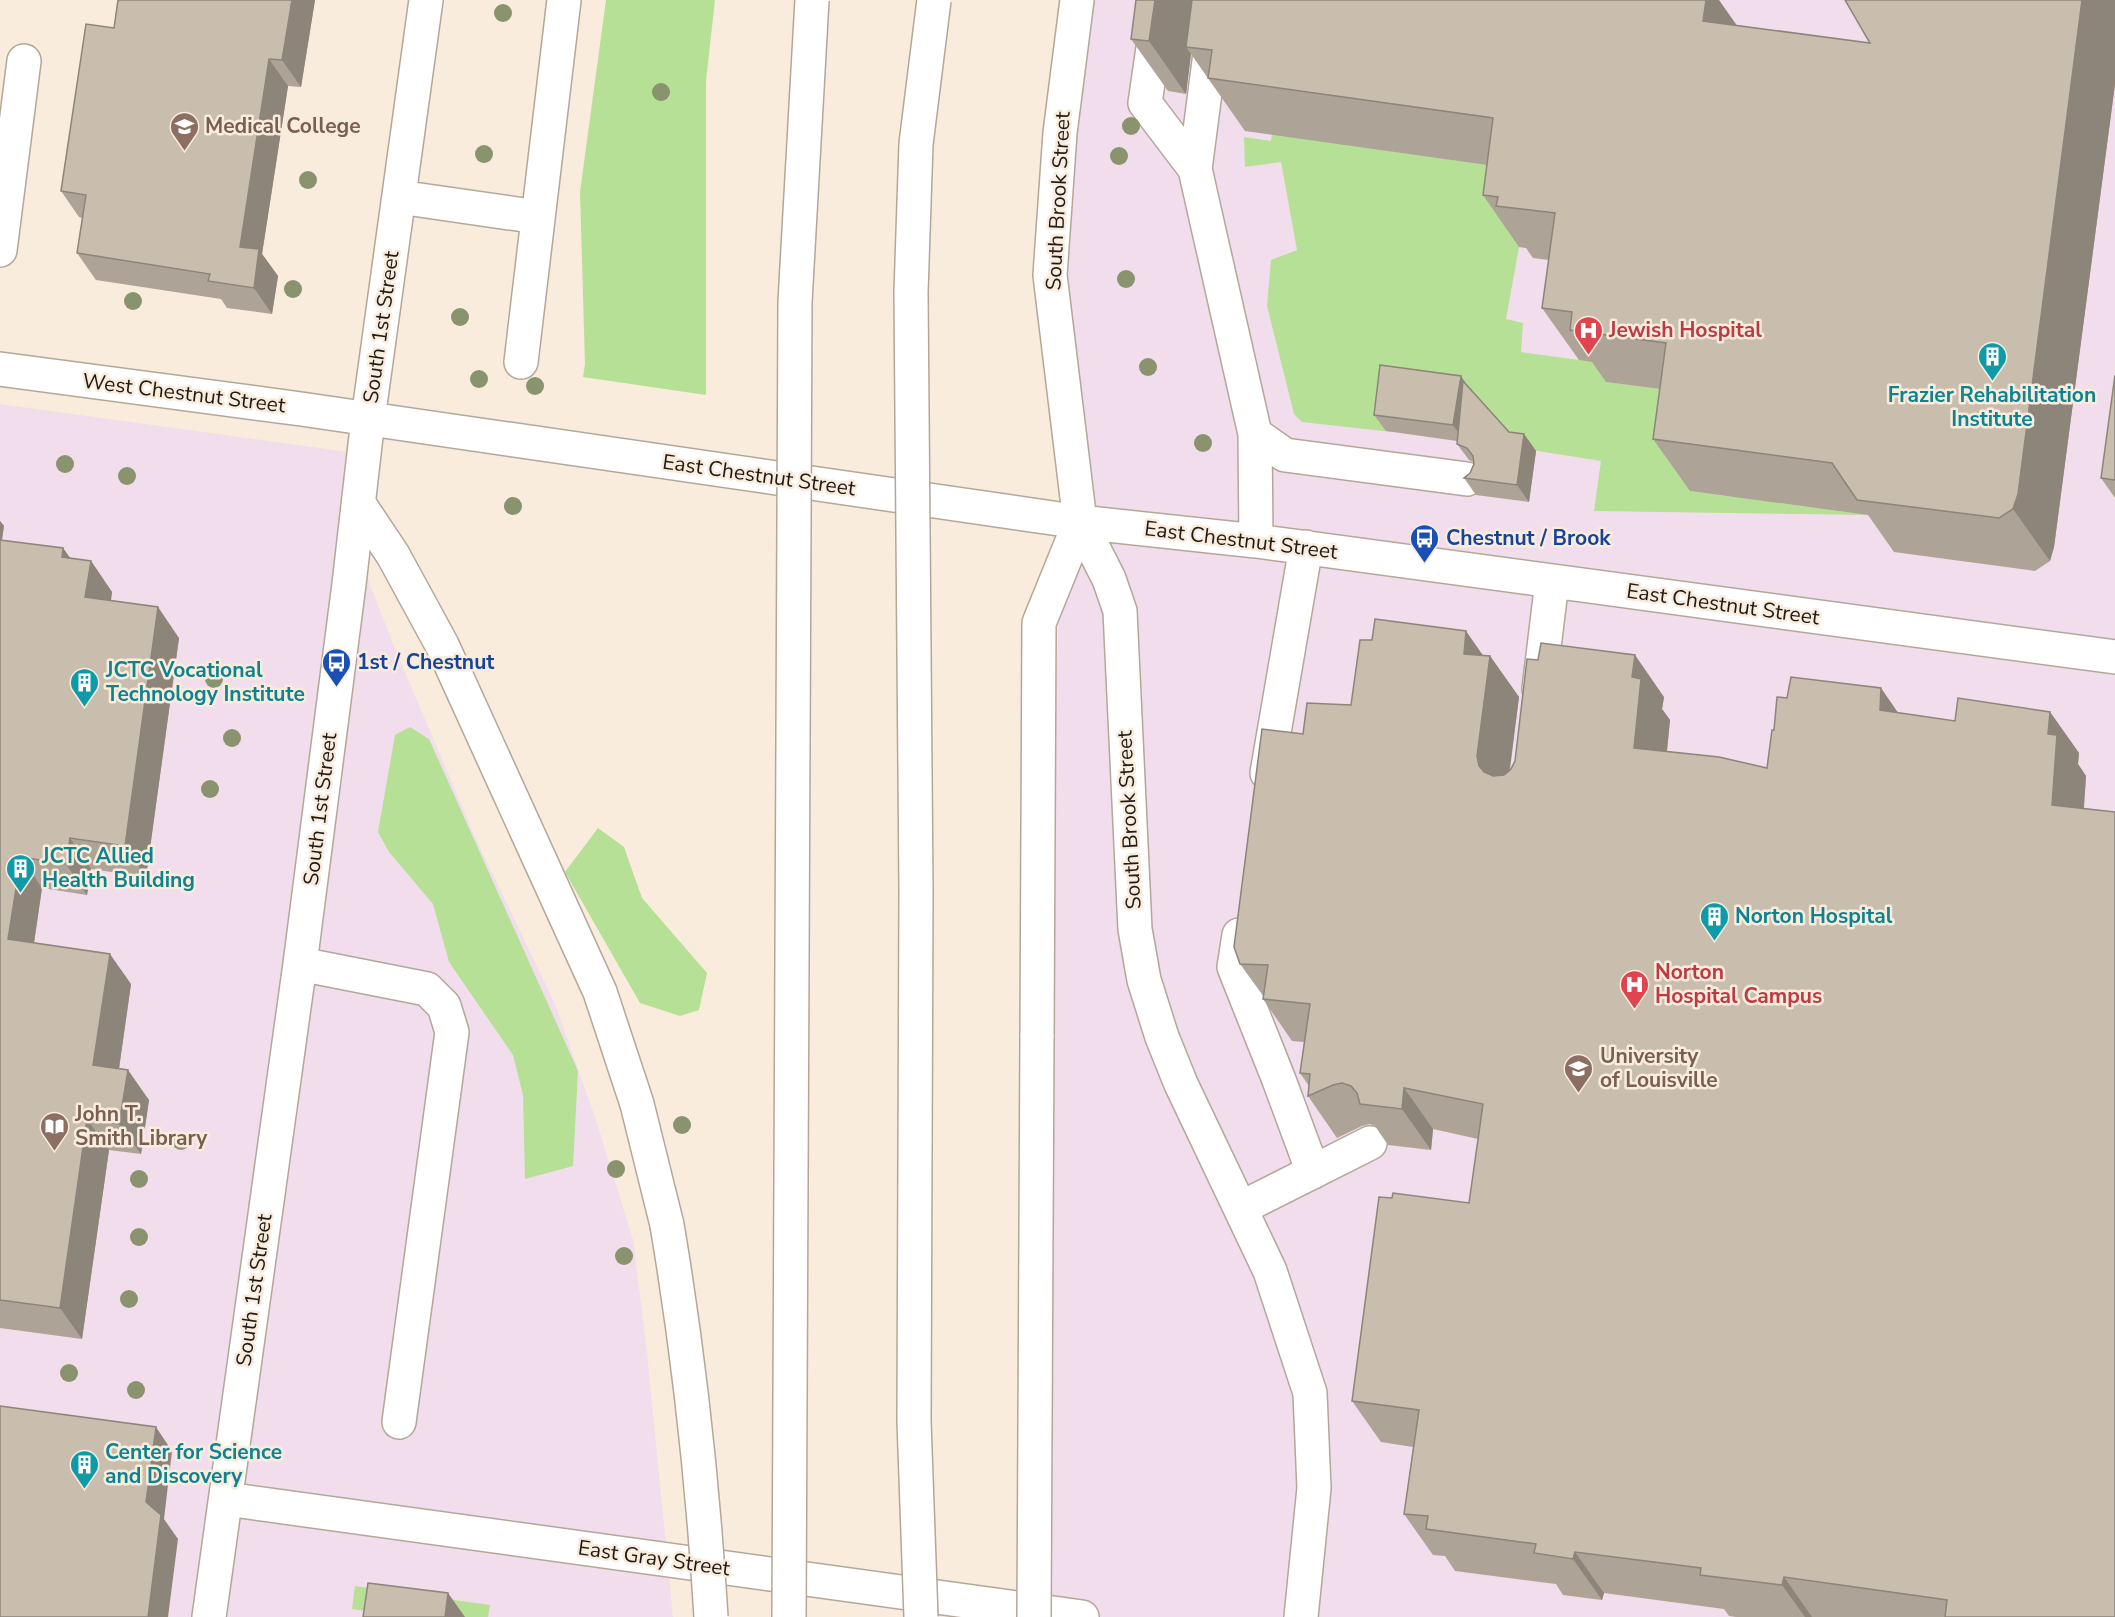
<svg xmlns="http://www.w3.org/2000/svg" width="2115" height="1617" font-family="'Nunito Sans',sans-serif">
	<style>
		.education { fill: #f2ddec }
		.green { fill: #b6e095 }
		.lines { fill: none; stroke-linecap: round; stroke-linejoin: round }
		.minor-casing { stroke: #b3a798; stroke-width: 36 }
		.major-casing { stroke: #b3a798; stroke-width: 36 }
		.highway-casing { stroke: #b3a798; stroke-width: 36 }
		.minor { stroke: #fff; stroke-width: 33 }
		.major { stroke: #fff; stroke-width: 33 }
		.highway { stroke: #fff; stroke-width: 33 }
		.highway-bridge-casing { stroke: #b3a798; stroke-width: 36; stroke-linecap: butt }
		.highway-bridge { stroke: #fff; stroke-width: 33 }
		.tree { fill: #89936e }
		.wall { fill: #ada396 }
		.shaded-wall { fill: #8d847a }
		.building { fill: #c9bdae; stroke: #8d847a; stroke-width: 1.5 }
		.labels { text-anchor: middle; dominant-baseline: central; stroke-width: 5; stroke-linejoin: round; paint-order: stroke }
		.education-label { font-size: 21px; font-weight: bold; fill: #785e54; stroke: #f9ecdd; text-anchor: start }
		.street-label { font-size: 21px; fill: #1f1a15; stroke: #f9ecdd }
		.health-label { font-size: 21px; font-weight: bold; fill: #be3a42; stroke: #f9ecdd; text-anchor: start }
		.culture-label { font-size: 21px; font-weight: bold; fill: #0d838f; stroke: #f9ecdd; text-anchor: start }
		.transit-label { font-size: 21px; font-weight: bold; fill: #164399; stroke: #f9ecdd; text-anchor: start }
	</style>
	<rect width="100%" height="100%" fill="#f9ecdd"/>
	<!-- education -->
	<path class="education" d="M1076,0H2115V1617H1025L1060,571L1067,69Z
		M0,404L348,452L343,516L396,651L476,839L555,1004L597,1123L633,1240L647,1352L673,1617H0Z"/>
	<!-- green -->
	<path class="green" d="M606,0H715L706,81V395L583,377L585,364L580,192Z
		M1272,134L1544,173L1519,247L1506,319L1523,323L1521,352L1609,364L1607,382L1675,391L1690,491L1869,515L1594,511L1601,461L1387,427L1392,432L1302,422L1294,414L1267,306L1271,260L1297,250L1281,162L1245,167L1244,137L1271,141Z
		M410,727L429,739L578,1071L573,1166L525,1179L523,1095L513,1055L449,962L433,904L389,852L378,832L395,735Z
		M598,828L624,847L642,898L707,973L699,1010L680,1016L640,1003L565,872Z
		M355,1586L490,1605L488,1617H408L352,1609Z"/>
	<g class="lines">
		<defs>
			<path id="minor" d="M1160,0L1145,103L1195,169L1255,434L1256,541
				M1195,169L1217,0
				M399,197L538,217
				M0,250L24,61
				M521,362L564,0
				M0,369L301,409L1080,522L1256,541L2115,657
				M1255,434L1285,455L1467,479
				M1080,522L1109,579L1120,611L1135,929L1144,980L1162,1037L1181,1084L1270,1271L1310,1393L1314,1488L1301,1617
				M1539,689L1552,581
				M1267,773L1306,547
				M1239,935L1234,967L1279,1080L1313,1172
				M300,964L427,989L444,1006L452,1032L399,1422
				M1241,1208L1370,1143
				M226,1499L1082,1617
				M209,1617L300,964L349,584L368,419L426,0"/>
			<path id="major" d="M1077,0L1060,133L1050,275L1080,522"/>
			<path id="highway" d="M359,504L393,555L442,645L600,992L637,1104L667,1225
				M1037,1037L1039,623L1080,522"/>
		</defs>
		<!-- minor casing -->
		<use href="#minor" class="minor-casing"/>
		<!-- major casing -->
		<use href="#major" class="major-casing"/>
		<!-- highway casing -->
		<use href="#highway" class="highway-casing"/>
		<!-- minor -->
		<use href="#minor" class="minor"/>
		<!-- major -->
		<use href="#major" class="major"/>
		<!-- highway -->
		<use href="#highway" class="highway"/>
		<defs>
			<path id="highway-bridge" d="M667,1225C689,1355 703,1485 711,1617
				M789,1617L795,302L812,0
				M921,1617L914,1421L916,891L911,292L916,144L934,0
				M1034,1617L1037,1037"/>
		</defs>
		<!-- highway-bridge casing -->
		<use href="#highway-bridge" class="highway-bridge-casing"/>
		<!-- highway-bridge -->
		<use href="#highway-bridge" class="highway-bridge"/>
	</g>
	<!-- trees -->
	<g class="tree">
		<circle cx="503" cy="13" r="9"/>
		<circle cx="661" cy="92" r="9"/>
		<circle cx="1131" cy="126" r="9"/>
		<circle cx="484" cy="154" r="9"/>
		<circle cx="1119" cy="156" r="9"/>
		<circle cx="308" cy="180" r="9"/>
		<circle cx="1126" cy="279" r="9"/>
		<circle cx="293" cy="289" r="9"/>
		<circle cx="133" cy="301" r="9"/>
		<circle cx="460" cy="317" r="9"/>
		<circle cx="1148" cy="367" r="9"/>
		<circle cx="479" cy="379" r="9"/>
		<circle cx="535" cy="386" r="9"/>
		<circle cx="1203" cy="443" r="9"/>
		<circle cx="65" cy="464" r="9"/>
		<circle cx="127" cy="476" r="9"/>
		<circle cx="513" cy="506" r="9"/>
		<circle cx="214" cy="679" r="9"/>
		<circle cx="232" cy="738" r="9"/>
		<circle cx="210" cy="789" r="9"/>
		<circle cx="682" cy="1125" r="9"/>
		<circle cx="181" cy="1141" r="9"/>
		<circle cx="616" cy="1169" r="9"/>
		<circle cx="139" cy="1179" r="9"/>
		<circle cx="139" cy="1237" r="9"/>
		<circle cx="624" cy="1256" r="9"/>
		<circle cx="129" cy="1299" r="9"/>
		<circle cx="69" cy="1373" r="9"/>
		<circle cx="136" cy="1390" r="9"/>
	</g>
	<!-- wall -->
	<path class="wall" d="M118,0H315L301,87L288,86L262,254L278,276L272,314L227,308L221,299L96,280L77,253L82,218L79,217L61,191L114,28Z
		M2115,0V84L2054,547L2050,561L2035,571L1894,552L1868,515L1690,491L1653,439L1660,389L1606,382L1592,362L1579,360L1542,308L1549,260L1533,258L1526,248L1519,247L1483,195L1487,165L1245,131L1191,54L1186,94L1168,91L1131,39L1736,25L1870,43Z
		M2115,375V498L2101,478Z
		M1467,385L1509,432L1524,434L1536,451L1529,502L1476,495L1464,478L1470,473L1474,462L1469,460L1457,444V441L1386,431L1374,415Z
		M0,521L4,526L2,540L63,548L70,558L91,561L112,592L111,600L179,638L146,877L91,869L87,895L42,888L34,943L131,984L119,1069L149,1100L141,1154L109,1150L82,1339L0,1328Z
		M1482,655L1490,656L1519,697L1510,770L1664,697L1662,709L1670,720L1667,751L1767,768L1774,730L1899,713L1955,721L2050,712L2079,753L2078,764L2086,776L2084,808L2115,1617H1736L1729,1616L1724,1609L1604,1593L1602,1600L1563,1595L1556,1584L1455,1571L1445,1556L1433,1555L1404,1514L1413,1447L1381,1442L1352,1401L1392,1198L1469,1203L1478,1139L1433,1129L1431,1150L1388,1145L1375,1126L1370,1124L1362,1126L1337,1138L1308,1096L1309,1086L1300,1073L1304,1042L1292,1041L1263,999L1264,997L1240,964L1303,734L1351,705Z"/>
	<!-- shaded-wall -->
	<path class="shaded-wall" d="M292,0H315L301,87L282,60Z
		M1155,0H1198L1186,47L1191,54L1186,94L1149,41Z
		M1706,0H1719L1745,37L1703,21Z
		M2082,0H2115V84L2054,547L2050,561L2013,509Z
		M269,59L288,86L262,254L278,276L272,314L254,288L240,247Z
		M1461,376L1472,393L1465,442L1453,425Z
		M1524,434L1536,451L1529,502L1517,485Z
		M0,521L4,526L0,551Z
		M63,548L85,579L62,557Z
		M91,561L112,592L107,628L85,597Z
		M158,607L179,638L146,877L125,846Z
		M1466,631L1489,664L1490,656L1519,697L1506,797L1479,766L1464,654Z
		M1635,655L1664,697L1662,709L1670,720L1663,789L1634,748L1632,677Z
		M1881,688L1910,730L1880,710Z
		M2050,712L2079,753L2078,764L2086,776L2081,846L2052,805L2048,734Z
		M70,838L91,869L87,895L66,864Z
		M21,857L42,888L30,970L8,939Z
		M110,954L131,984L115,1096L93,1065Z
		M128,1070L149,1100L141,1154L119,1124Z
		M1404,1088L1433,1129L1431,1150L1402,1109Z
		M87,1119L109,1150L82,1339L60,1308Z
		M156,1427L172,1451L164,1519L178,1539L168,1617H148L146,1502Z
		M1575,1552L1604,1593L1602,1600L1573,1559Z
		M1784,1577L1812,1617H1805L1782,1585Z
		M448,1593L465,1617H445Z"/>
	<!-- building -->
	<path class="building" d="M118,0H292L282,60L269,59L240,247L259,249L254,288L208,281L210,274L77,253L86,195L61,191L86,24L114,28Z
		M1136,0H1155L1149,41L1131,39Z
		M1192,0H1706L1703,21L1870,43L1845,0H2082L2018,494L2013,509L1999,518L1857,500L1832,463L1653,439L1666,343L1570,330L1572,312L1542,308L1555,213L1496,206L1498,197L1483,195L1493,118L1208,78L1212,50L1186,47Z
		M1380,365L1461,376L1453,425L1374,415Z
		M2115,375V480L2101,478Z
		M1463,381L1509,432L1524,434L1517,485L1464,478L1470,473L1474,464L1473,456L1467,448L1457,444Z
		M0,540L63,548L62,557L91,561L85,597L158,607L125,846L70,838L66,864L21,857L8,939L110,954L93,1065L128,1070L119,1124L87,1119L60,1308L0,1300Z
		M1375,619L1466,631L1464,654L1490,656L1477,756L1479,766L1484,772L1493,776L1504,775L1511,769L1515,761L1527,659L1538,660L1541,643L1635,655L1632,677L1641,679L1634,748L1719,757L1767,768L1772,730H1774L1777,697L1787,698L1791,677L1881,688L1880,710L1955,721L1958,698L2050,712L2048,734L2057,735L2052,805L2115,812V1617H1945L1947,1600L1784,1577L1782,1585L1700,1575L1701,1568L1575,1552L1573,1559L1534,1553L1536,1544L1426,1529L1428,1516L1404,1514L1419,1410L1352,1401L1379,1197L1392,1198L1393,1193L1469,1203L1483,1104L1404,1088L1402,1109L1360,1104L1357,1093L1351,1086L1342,1083L1333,1085L1308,1096L1310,1074L1300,1073L1310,1004L1263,999L1268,965L1240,964L1234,947L1262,729L1303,734L1307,703L1351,705L1360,640H1372Z
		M0,1406L156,1427L146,1502L161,1515L148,1617H0Z
		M368,1583L448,1593L445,1617H363Z"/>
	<!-- icons -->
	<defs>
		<symbol id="school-pin" viewBox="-11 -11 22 30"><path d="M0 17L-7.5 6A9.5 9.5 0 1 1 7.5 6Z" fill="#8d6e63" stroke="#f9ecdd"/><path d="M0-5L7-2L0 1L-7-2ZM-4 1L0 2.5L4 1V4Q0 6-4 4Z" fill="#fff"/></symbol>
		<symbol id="hospital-pin" viewBox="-11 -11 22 30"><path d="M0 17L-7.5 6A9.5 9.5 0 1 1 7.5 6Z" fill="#e0444e" stroke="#f9ecdd"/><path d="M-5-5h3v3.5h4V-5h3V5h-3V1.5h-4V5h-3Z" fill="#fff"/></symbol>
		<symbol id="building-pin" viewBox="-11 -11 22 30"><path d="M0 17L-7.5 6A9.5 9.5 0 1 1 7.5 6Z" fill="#0f9aa8" stroke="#f9ecdd"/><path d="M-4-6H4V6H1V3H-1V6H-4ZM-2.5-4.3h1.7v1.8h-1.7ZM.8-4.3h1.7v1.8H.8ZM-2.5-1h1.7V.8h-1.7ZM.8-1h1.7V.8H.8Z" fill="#fff"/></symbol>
		<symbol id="bus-pin" viewBox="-11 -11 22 30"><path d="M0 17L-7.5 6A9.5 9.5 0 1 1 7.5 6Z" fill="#1a4fb4" stroke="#f9ecdd"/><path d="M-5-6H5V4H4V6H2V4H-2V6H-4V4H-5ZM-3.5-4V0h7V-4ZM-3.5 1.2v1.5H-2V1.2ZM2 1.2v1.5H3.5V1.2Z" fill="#fff"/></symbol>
		<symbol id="university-pin" viewBox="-11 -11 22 30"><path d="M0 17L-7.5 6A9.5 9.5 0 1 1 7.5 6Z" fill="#8d6e63" stroke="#f9ecdd"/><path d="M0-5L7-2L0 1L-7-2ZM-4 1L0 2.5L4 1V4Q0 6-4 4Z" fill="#fff"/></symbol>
		<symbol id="library-pin" viewBox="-11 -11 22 30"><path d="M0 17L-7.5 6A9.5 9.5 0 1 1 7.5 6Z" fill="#8d6e63" stroke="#f9ecdd"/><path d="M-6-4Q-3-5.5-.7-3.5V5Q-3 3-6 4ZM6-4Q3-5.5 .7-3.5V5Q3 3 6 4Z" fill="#fff"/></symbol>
	</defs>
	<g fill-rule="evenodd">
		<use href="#school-pin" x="168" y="110" width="33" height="45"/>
		<use href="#hospital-pin" x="1572" y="314" width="33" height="45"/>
		<use href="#building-pin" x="1976" y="340" width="33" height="45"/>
		<use href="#bus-pin" x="1408" y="522" width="33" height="45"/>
		<use href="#bus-pin" x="320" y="646" width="33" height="45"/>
		<use href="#building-pin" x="68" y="666" width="33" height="45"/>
		<use href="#building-pin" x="4" y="852" width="33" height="45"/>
		<use href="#building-pin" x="1698" y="900" width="33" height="45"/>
		<use href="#hospital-pin" x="1618" y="968" width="33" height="45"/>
		<use href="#university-pin" x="1562" y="1052" width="33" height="45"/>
		<use href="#library-pin" x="38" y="1110" width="33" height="45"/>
		<use href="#building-pin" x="68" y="1448" width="33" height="45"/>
	</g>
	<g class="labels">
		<!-- education labels -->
		<g class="education-label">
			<text x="205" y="126">Medical College</text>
			<text x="1600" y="1056">University<tspan x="1600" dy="24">of Louisville</tspan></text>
			<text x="75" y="1114">John T.<tspan x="75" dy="24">Smith Library</tspan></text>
		</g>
		<!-- street labels -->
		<g class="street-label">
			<text transform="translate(1058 201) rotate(-87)">South Brook Street</text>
			<text transform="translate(381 327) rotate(-82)">South 1st Street</text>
			<text transform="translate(184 393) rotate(7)">West Chestnut Street</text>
			<text transform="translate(759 475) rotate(8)">East Chestnut Street</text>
			<text transform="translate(1241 540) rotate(7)">East Chestnut Street</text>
			<text transform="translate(1723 604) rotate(8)">East Chestnut Street</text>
			<text transform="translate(320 809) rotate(-83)">South 1st Street</text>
			<text transform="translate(1129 820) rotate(-93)">South Brook Street</text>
			<text transform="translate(254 1290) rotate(-82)">South 1st Street</text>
			<text transform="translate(654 1558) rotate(8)">East Gray Street</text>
		</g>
		<!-- health labels -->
		<g class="health-label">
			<text x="1609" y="330">Jewish Hospital</text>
			<text x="1655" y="972">Norton<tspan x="1655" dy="24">Hospital Campus</tspan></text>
		</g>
		<!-- culture labels -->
		<g class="culture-label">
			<text x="1992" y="395" text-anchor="middle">Frazier Rehabilitation<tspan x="1992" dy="24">Institute</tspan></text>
			<text x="106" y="670">JCTC Vocational<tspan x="106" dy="24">Technology Institute</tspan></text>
			<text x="42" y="856">JCTC Allied<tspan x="42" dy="24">Health Building</tspan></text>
			<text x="1735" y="916">Norton Hospital</text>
			<text x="105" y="1452">Center for Science<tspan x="105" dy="24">and Discovery</tspan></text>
		</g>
		<!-- transit labels -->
		<g class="transit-label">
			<text x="1446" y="538">Chestnut / Brook</text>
			<text x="357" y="662">1st / Chestnut</text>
		</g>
	</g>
</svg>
